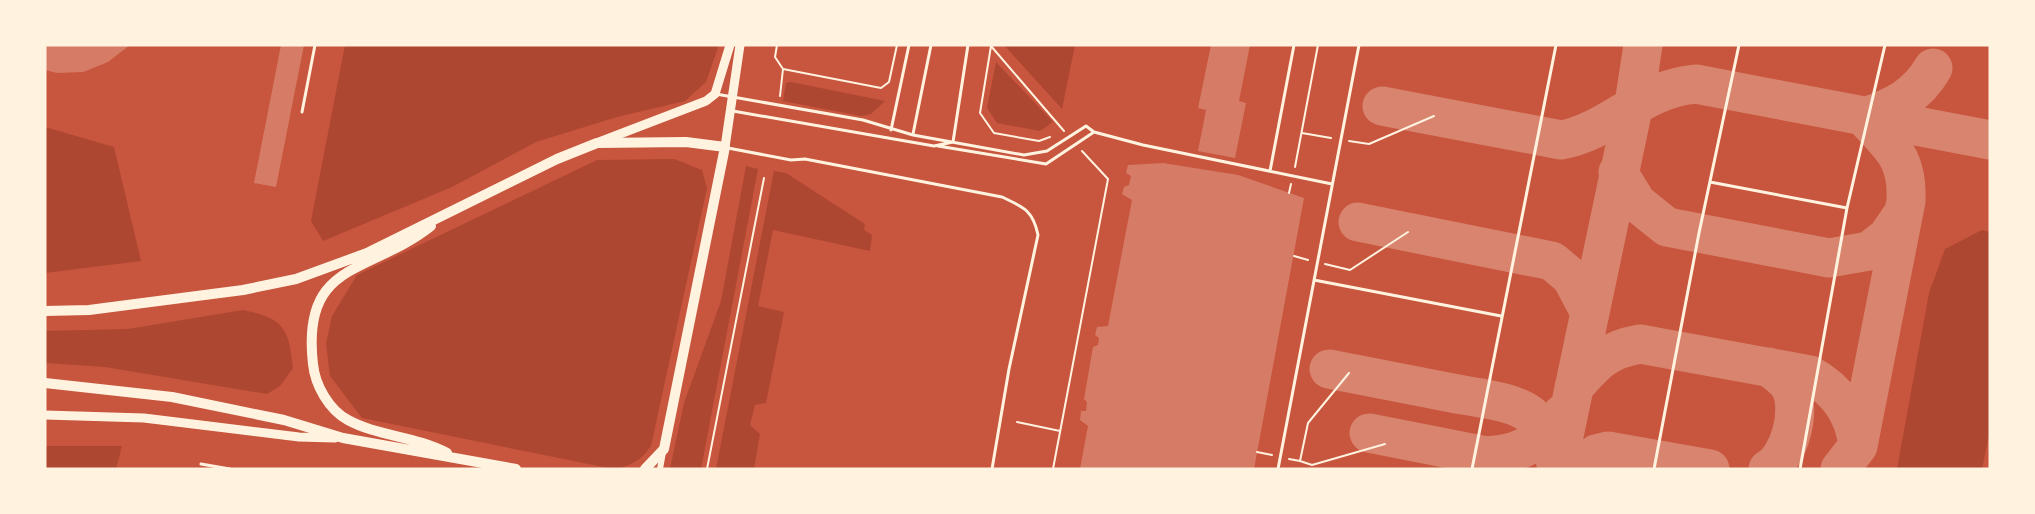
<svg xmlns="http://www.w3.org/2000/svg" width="2035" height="514" font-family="Barlow,sans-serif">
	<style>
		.green { fill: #ae4732 }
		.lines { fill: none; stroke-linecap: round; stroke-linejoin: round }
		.taxiway { stroke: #d8846e; stroke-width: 39 }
		.building { fill: #d67c66 }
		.path { stroke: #fff3e0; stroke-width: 2 }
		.service { stroke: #fff3e0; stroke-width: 3 }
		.minor { stroke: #fff3e0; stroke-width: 6 }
		.secondary { stroke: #fff3e0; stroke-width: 9 }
		.trunk { stroke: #fff3e0; stroke-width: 10 }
	</style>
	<rect width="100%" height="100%" fill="#c8553d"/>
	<!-- green -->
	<path class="green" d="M345,45H719L706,82L685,101L617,117L536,142L452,187L323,241L311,221Z
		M1004,45H1075L1062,109Z
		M996,62L1053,122L1040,131L997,123L987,108Z
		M791,82L885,101L871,114L861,116L783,101L786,83Z
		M45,127L114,147L141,261L45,273Z
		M674,159L702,170L707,188L651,446C640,461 632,466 613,469L362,418L330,376L326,344L332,316L357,275L597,160Z
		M746,166L758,169L701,469H670L684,403L721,301Z
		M774,171L786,173L865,224L864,230L872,235L870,251L773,230L758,306L784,312L766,403L755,405L750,425L760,434L754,469H716Z
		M1982,230L1990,232V430L1982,469H1897L1929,293L1945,249Z
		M243,310C284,318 289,329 293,368L280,386L267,394L105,367L45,363V331L128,329Z
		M45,446H122L116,469H45Z"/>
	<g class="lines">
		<!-- taxiway -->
		<path class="taxiway" d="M1382,106L1561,140C1609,132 1642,88 1696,84L1990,140
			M1618,172L1637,203L1667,227L1829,258L1869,251L1887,237L1904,212
			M1358,222L1552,261L1571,277L1589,311
			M1329,369C1370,377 1411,385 1452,393C1476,398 1513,400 1532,416C1549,429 1553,449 1557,469
			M1574,387C1596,362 1606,350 1640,344L1810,375C1839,391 1854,414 1858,446
			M1369,433L1486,456C1518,455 1545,442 1562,414
			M1557,469L1634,104L1643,45
			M1574,469L1596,454L1608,451L1710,469
			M1768,469C1790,457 1802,409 1790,387C1785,378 1776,373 1769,367
			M1840,469L1858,446L1906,201C1908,157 1891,147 1864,117C1894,107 1917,96 1933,68"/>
	</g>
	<!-- building -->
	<path class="building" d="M45,45H130L108,62L83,72L57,73L45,70Z
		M281,45H304L276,187L254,183Z
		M1211,45H1250L1239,101L1246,103L1235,158L1198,151L1206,110L1198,108Z
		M1163,163L1238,175L1304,198L1254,469H1080L1088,426L1080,420L1081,411H1086L1087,402L1084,399L1093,347L1098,345L1099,338L1095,335L1097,327L1108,326L1132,200L1122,194L1124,187L1129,185L1131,176L1126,173L1128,165Z"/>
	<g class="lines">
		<!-- path -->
		<path class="path" d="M777,45L775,57L783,69L780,96
			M991,46L1064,131
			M991,46L980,113L994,133L1039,141L1050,137
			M783,69L881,88L889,82L897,45
			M1302,133L1331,138
			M1349,141L1369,144L1434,116
			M1295,167L1318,45
			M1289,193L1291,184
			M1294,256L1308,260
			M1325,264L1350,270L1408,232
			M1017,422L1060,431
			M1257,452L1272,455
			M1289,459L1300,461L1308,423L1349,373
			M1300,461L1312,465L1385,444
			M707,469L764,178
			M1053,469L1108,179L1082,151"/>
		<!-- service -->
		<path class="service" d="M716,94L863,120L913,135L1024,155L1047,151L1086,126L1094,132L1143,145L1332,184
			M733,111L934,146L953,142L968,45
			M302,112L315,45
			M891,130L909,45
			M913,134L931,45
			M938,146L1046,164L1094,132
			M728,148L791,160L805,159L1002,197C1023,207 1033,210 1038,235L1009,369L992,469
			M1270,171L1294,45
			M1710,182L1847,208
			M1314,280L1501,316
			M201,464L230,469
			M1278,469L1359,45
			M1472,469L1556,45
			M1654,469L1699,233L1739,45
			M1800,469L1847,208L1885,45"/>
		<!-- minor -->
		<path class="minor" d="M660,469L663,452"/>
		<!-- secondary -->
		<path class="secondary" d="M599,142L706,101L715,94L730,45
			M725,147L740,45
			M45,415L144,418L299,437L335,438"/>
		<!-- trunk -->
		<path class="trunk" d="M431,226C369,275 301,260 313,364C315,385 329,410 348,420C377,436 415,436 447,453
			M45,311L89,310L243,290L296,279L367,253L557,159L597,143L686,142L725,147L664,449L645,469
			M45,383L172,397L284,420L343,438L516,469"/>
	</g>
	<!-- border -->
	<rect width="2035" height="514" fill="none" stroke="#fff3e0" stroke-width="93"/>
</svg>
